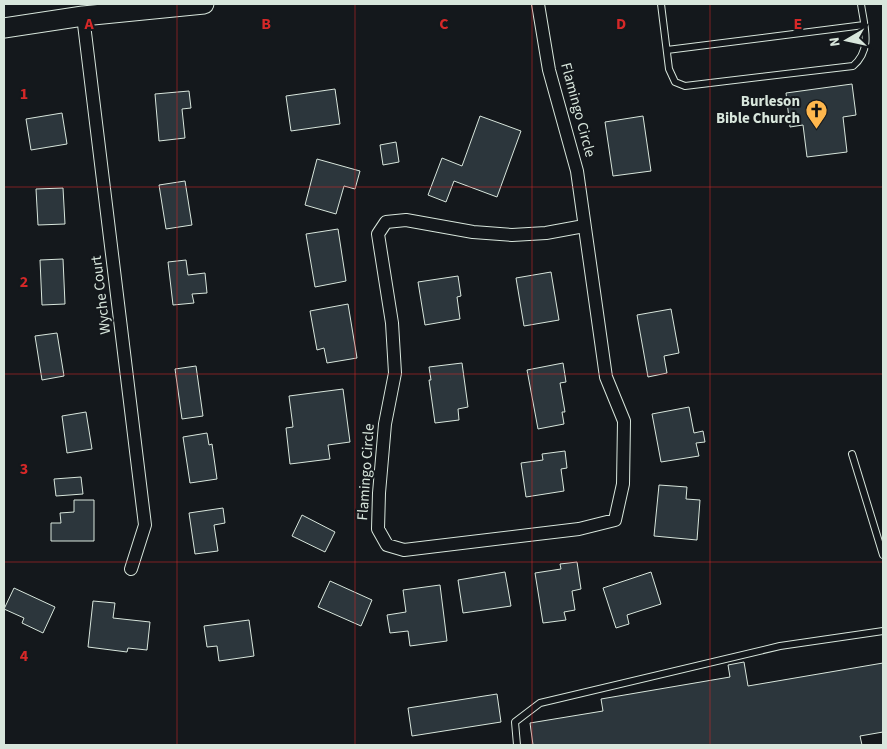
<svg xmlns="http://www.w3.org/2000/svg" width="887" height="749" font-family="'Source Sans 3',sans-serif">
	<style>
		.building { fill: #2c363c; stroke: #d8e6dc }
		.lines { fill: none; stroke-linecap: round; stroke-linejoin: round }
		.lane-casing { stroke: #d8e6dc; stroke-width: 8 }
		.street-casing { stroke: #d8e6dc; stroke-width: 14 }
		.secondary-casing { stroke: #d8e6dc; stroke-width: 21 }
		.lane { stroke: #14181c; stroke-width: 6 }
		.street { stroke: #14181c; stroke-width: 12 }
		.secondary { stroke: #14181c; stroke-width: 19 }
		.grid { fill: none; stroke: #d62828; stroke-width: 1; stroke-opacity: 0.55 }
		.labels { text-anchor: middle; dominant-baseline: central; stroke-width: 4; stroke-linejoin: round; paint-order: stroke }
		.poi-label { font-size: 15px; font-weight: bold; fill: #d8e6dc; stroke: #14181c; text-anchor: end }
		.street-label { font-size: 15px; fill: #d8e6dc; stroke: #14181c }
		.grid-label { font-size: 16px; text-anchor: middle; font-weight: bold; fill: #d62828; stroke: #14181c; stroke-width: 4; stroke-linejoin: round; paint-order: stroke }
	</style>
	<rect width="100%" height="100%" fill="#14181c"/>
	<!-- building -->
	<path class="building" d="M852,84L856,115L843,117L847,152L807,157L803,125L790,127L786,93Z
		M335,89L340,124L291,131L286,96Z
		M189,91L191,108L182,109L185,138L159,141L155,94Z
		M62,113L67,144L31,150L26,119Z
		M480,116L521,131L497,197L454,181L446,202L428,195L442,158L462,166Z
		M643,116L651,171L613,176L605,122Z
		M396,142L399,162L383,165L380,145Z
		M317,159L360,171L355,189L344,186L336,214L305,205Z
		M185,181L192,225L166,229L159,185Z
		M63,188L65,224L38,225L36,189Z
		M338,229L346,281L315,287L306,234Z
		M63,259L65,304L42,305L40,260Z
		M186,260L188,275L205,273L207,293L192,294L194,303L173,305L168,262Z
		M551,272L559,320L524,326L516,278Z
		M458,276L461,296L457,297L460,319L425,325L418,282Z
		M348,304L357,358L327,363L324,348L317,350L310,311Z
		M671,309L679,353L664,356L667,373L648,377L637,315Z
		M57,333L64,376L42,380L35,336Z
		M462,363L468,407L458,409L459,420L435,423L429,380H431L429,367Z
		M563,363L566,382L560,383L565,412H562L564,424L538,429L527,370Z
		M196,366L203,416L182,419L175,369Z
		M343,389L350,442L328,445L330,459L290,464L286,428L293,427L289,396Z
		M689,407L694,433L703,431L705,442L696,443L699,456L661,462L652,414Z
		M86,412L92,449L67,453L62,416Z
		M207,433L209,445L212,444L217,479L190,483L183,437Z
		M565,451L567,468L561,469L564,491L526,497L521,463L543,460L542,454Z
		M81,477L83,494L56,496L54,479Z
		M659,485L687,487L686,499L700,500L697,540L654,536Z
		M74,500H94V541H51V523H61L60,513L74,512Z
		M223,508L225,523L214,525L218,551L195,554L189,513Z
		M302,515L335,532L325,552L292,536Z
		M577,562L581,589L572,591L575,610L564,612L566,620L543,623L535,573L561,569L560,564Z
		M505,572L511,606L463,613L458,580Z
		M651,572L661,604L627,615L629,624L616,628L603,588Z
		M330,581L372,600L361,626L318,607Z
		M440,585L447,641L410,646L408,631L390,633L387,615L406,612L403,590Z
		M14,588L55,607L43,633L22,623L24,618L4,609Z
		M93,601L115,603L113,618L150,622L147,650L128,648L127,652L88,647Z
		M249,620L254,656L219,661L217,646L207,647L204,626Z
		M744,662L748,686L883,663V732L860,736L862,745H533L530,723L603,711L601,699L730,677L728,665Z
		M497,694L501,722L412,736L408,708Z"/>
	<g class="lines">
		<defs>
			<path id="lane" d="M661,4L669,69L675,82L685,86L853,66C873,49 864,26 861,4
				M667,50L864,25
				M852,454L883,555
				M517,745L515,722L540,703L780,646L883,631"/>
			<path id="street" d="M538,4L549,70L577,171L606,377L624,421L623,484L615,520L579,529L404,550L387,545L378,529L379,493L385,424L395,373L392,323L378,234L386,222L406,220L473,232L512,235L546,233L584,226
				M83,16L145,525L131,569"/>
			<path id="secondary" d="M4,28L83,16L204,4"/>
		</defs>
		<!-- lane casing -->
		<use href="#lane" class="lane-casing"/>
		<!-- street casing -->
		<use href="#street" class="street-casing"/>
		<!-- secondary casing -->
		<use href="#secondary" class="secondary-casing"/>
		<!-- lane -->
		<use href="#lane" class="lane"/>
		<!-- street -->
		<use href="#street" class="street"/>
		<!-- secondary -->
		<use href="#secondary" class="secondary"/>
	</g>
	<!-- grid -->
	<path class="grid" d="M177,4V745M355,4V745M532,4V745M710,4V745M4,187H883M4,374H883M4,562H883"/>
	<!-- icons -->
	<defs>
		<symbol id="church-pin" viewBox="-11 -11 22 30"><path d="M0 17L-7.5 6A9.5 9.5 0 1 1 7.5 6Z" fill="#ffb74d" stroke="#14181c"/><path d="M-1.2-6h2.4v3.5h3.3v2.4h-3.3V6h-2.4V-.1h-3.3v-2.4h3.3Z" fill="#111"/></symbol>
	</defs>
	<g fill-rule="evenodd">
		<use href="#church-pin" x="804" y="98" width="25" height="34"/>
	</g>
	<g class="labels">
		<!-- poi labels -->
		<g class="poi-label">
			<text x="800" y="101">Burleson<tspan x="800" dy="17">Bible Church</tspan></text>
		</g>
		<!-- street labels -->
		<g class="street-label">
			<text transform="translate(578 110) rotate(75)">Flamingo Circle</text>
			<text transform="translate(101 295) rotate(-97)">Wyche Court</text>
			<text transform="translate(366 472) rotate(-86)">Flamingo Circle</text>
		</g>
	</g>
	<g class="grid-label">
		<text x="89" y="29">A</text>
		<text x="266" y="29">B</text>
		<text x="444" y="29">C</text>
		<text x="621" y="29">D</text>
		<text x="798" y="29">E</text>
		<text x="24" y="99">1</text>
		<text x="24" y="287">2</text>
		<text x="24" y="474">3</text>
		<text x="24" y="661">4</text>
	</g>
	<!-- border -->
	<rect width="887" height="749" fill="none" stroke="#d8e6dc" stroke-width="10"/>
	<!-- north arrow -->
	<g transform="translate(847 40) rotate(261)" stroke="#14181c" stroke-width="4" paint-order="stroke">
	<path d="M0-4L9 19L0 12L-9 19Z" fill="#d8e6dc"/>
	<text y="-8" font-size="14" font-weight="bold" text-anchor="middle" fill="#d8e6dc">N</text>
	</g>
</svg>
